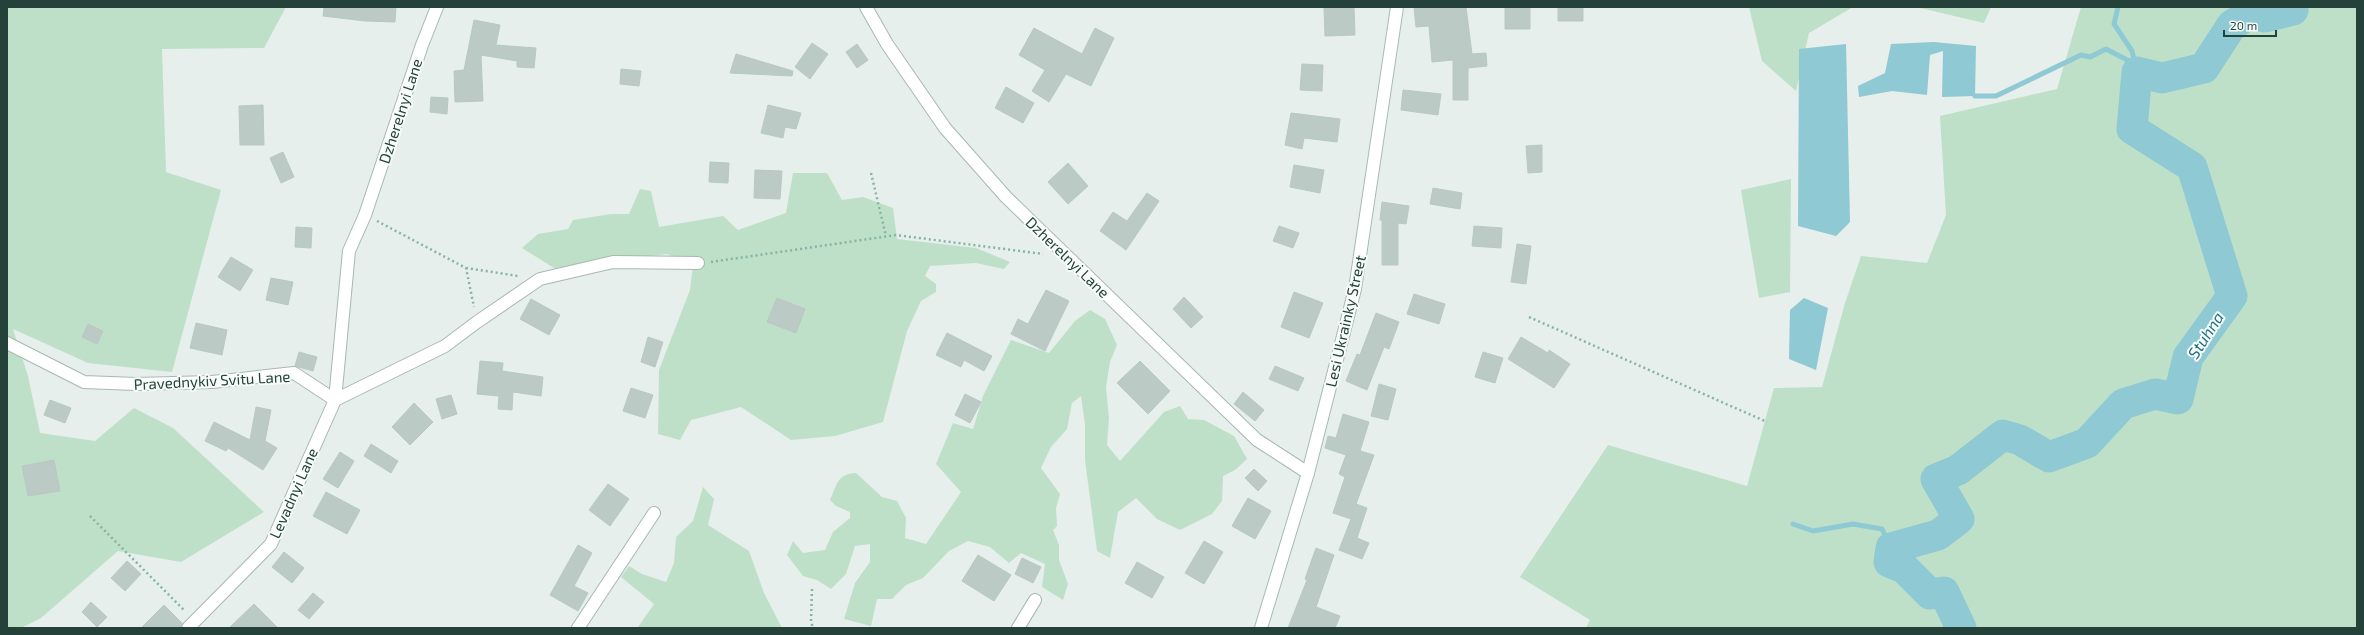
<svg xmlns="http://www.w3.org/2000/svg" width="2364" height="635" font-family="'Exo 2',sans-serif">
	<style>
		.green { fill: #bfe0c8 }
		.water { fill: #8ec9d4 }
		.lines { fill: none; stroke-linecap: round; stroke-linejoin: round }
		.stream { stroke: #8ec9d4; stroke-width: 5 }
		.river { stroke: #8ec9d4; stroke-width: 31 }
		.building { fill: #bbcac4; stroke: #b8c9c2 }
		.street-casing { stroke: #a8b8b2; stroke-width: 14 }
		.secondary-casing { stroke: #a4bbb3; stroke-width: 14 }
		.path { stroke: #86b3a5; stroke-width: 2.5; stroke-dasharray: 2 3; stroke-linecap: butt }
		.street { stroke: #fff; stroke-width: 12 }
		.secondary { stroke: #fff; stroke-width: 12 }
		.labels { text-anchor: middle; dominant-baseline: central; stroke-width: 4; stroke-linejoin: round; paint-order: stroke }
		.street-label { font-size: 15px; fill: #24423a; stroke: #f7fbf9 }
		.water-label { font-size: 16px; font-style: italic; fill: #1c6f80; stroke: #f7fbf9 }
	</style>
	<rect width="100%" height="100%" fill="#e6efeb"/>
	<!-- green -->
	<path class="green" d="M7,7H286L264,48L162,49L166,172L221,190L172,372L88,363L13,329L28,376L40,433L95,441L134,408L173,428L264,512L181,562L118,551L41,618L21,628H7Z
		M1749,7H1853L1809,33L1796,91L1762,61Z
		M1916,7H1991L1984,23Z
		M2081,7H2357V628H1586L1590,620L1520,577L1608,445L1747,486L1774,388L1822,387L1845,303L1861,256L1927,263L1946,215L1940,116L2057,89Z
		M793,173H827L842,200L863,197L893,208L897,239L976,248L1010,262L1004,269L976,263L930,266L925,276L936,284V292L921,301L907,331L883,422L835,436L791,440L741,407L691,420L680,440L658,434L659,370L690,290L693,266L667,254L554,268L522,248L538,234L568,229L573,220L611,214H629L640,189L651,191L659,227L723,216L738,230L786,213Z
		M1791,179L1790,292L1759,298L1741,190Z
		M1090,310L1105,319L1117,345L1110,362L1106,387L1109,418L1107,445L1120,461L1164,412L1180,406L1188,419L1204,420L1234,436L1247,459L1235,470L1223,476L1222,501L1212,514L1180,530L1157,519L1136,498L1118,512L1110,558L1097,551L1085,460V425L1081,396L1072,403L1067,429L1051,447L1041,468L1060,494L1056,508L1057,526L1053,530L1059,545V560L1068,584L1063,600L1042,587L1045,564L1021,553L1009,563L990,547L968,541L949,551L923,578L906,585L892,599H877L871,626L844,619L855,583L870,562V544L855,546L846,574L831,589L817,580L803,576L787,555L793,541L803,553L825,550L833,532L850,518V512L836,506L830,500C837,485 837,474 856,473L882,497L897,501L906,518L905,538L926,544L961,492L936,464L953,423L973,429L983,396L1011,340L1049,353L1075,321Z
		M703,487L714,499L708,525L749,551L764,593L782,628L638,627L654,604L621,577L629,566L642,574L666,582L674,563L676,537L693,521Z"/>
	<!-- water -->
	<path class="water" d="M1934,42L1976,46L1975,96L1942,97L1943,51L1930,55L1927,95L1892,91L1859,97L1858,86L1885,73L1891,44Z
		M1846,44L1850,222L1836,236L1798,226L1799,49Z
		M1804,298L1828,308L1816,370L1789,359L1790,310Z"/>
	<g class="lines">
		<!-- stream -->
		<path class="stream" d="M2118,7L2114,24L2132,51L2135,64
			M1975,96H1996L2081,55L2090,57L2106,49L2135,64L2137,72
			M1793,524L1813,531L1853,524L1882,529L1891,548"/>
		<!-- river -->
		<path class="river" d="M1961,628L1944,592L1930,594L1904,568L1889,562L1891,548L1938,535L1959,519L1936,479L1958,470L2003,435L2020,440L2049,457L2087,443L2123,404L2155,394L2178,399L2188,357L2232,296L2192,167L2132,129L2137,72L2162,78L2204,68L2232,25L2250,14L2265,17L2293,10V7"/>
	</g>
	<!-- building -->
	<path class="building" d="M324,7H396L395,22L365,21L323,16Z
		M1324,7H1354L1355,35L1325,36Z
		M1414,7H1466L1472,54L1486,53L1487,66L1468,68V100H1453V60L1432,62L1429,26L1416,27Z
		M1505,7H1530V29H1505Z
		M1558,7H1583V21H1558Z
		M474,20L500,25L496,45L536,48L534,68L517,67V61L481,55L483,101L455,102L454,71L464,70Z
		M1034,28L1082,54L1095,28L1114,38L1091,86L1066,74L1049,102L1032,91L1045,70L1019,55Z
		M812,43L828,54L810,79L795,67Z
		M857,44L868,60L857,68L846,52Z
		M736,54L793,71L792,76L730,73Z
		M1302,64L1323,65L1322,91L1300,90Z
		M621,69L641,71L639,86L620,84Z
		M1006,87L1034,103L1023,123L995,108Z
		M1403,90L1441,94L1438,115L1401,110Z
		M431,97L448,98L447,114L430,112Z
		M263,105L264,145H240L239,106Z
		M768,105L801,113L796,129L785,127L783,138L761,133Z
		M1291,113L1340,119L1337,142L1304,138L1302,149L1285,145Z
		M1542,145V172L1528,173L1526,146Z
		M283,152L294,177L281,183L270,158Z
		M710,162L729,163L728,183L709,182Z
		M1068,163L1088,186L1068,204L1048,182Z
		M1294,165L1324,170L1320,193L1290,187Z
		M755,170L782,171L780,199L754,198Z
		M1433,188L1462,193L1460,209L1430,204Z
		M1147,193L1159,201L1126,250L1100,231L1113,212L1127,221Z
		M1382,202L1409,206L1406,224L1398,223V265H1382V220H1380Z
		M1279,226L1299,233L1293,248L1273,241Z
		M1474,226L1502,228L1501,248L1472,246Z
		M296,227L312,228L311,248L295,247Z
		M1517,244L1531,246L1526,284L1511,282Z
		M231,257L253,270L240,291L218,277Z
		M271,278L293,282L288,305L266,300Z
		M1046,290L1069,301L1045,351L1011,334L1018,319L1028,324Z
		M1294,292L1323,303L1309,338L1281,327Z
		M1414,294L1445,304L1439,324L1407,314Z
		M1184,297L1203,317L1191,328L1173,309Z
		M777,298L805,309L796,333L767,322Z
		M531,299L560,315L549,335L520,319Z
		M1376,313L1399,322L1389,349L1384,347L1367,390L1346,381L1357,354L1360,355Z
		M196,323L227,330L222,355L190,348Z
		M88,324L103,331L97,344L82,337Z
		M947,333L992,356L984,371L964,360L961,367L936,355Z
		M648,337L663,342L655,367L641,362Z
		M1521,337L1548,353L1549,350L1570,364L1554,388L1508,359Z
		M299,352L317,357L313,371L295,366Z
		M1483,352L1503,358L1495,383L1475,377Z
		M480,361L503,363L502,371L543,377L541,396L513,392L512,410L498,409L499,396L477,394Z
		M1140,361L1170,391L1148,414L1117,383Z
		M1275,366L1304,378L1298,391L1269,379Z
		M1379,384L1396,389L1388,420L1371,416Z
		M631,388L653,395L645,418L623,411Z
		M1243,392L1264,410L1255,421L1234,404Z
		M965,394L981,402L970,423L955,415Z
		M451,395L457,414L442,419L436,399Z
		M50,400L71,408L65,423L44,415Z
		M414,403L433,422L410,445L392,427Z
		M256,407L271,410L265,441L277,448L263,470L228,448L226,451L205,441L214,422L250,440Z
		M1343,414L1369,422L1360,451L1374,455L1356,504L1367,508L1357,538L1369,543L1362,559L1339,550L1351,519L1333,513L1345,477L1339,474L1346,455L1325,448L1328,436L1336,438Z
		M371,444L398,461L391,473L364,456Z
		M340,452L354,461L338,488L323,479Z
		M54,460L60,491L28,496L22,466Z
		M1254,469L1267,481L1258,491L1245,478Z
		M608,484L629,499L610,526L589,510Z
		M326,492L360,510L347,534L313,516Z
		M1248,498L1271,511L1255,539L1232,526Z
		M1204,541L1223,552L1204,584L1185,573Z
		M578,545L592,553L574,586L588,593L578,611L550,595Z
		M1316,548L1334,555L1316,607L1340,616L1335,628H1288L1307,580L1305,579Z
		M284,552L304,568L292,583L272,567Z
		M978,555L1011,575L994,601L962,581Z
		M1022,558L1041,567L1033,583L1015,574Z
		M127,561L141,574L125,591L111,578Z
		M1137,562L1164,577L1152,598L1125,583Z
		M313,593L324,602L309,619L298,610Z
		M91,602L107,617L97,627L82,612Z
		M254,604L278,628H229Z
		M164,605L182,623L181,628H141Z"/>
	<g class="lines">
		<defs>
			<path id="street" d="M866,7L887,44L945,128L1006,197L1257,440L1308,473
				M7,343L84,382L136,384L212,382L294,373L335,400
				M335,400L445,346L477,322L540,279L613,262L698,263
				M188,628L271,544L335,400L349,251L365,215L422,45L437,7
				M578,628L654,513
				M1018,628L1035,600"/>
			<path id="secondary" d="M1261,628L1308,473L1355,289L1397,7"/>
		</defs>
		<!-- street casing -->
		<use href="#street" class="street-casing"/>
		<!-- secondary casing -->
		<use href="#secondary" class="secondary-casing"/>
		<!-- path -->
		<path class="path" d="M871,173L886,236
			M377,221L466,268L474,307
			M711,262L896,235L1043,254
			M466,268L518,276
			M1529,317L1767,422
			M90,516L185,611
			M812,589L811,621L813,628"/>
		<!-- street -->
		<use href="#street" class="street"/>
		<!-- secondary -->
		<use href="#secondary" class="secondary"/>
	</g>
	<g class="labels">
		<!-- street labels -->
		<g class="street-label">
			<text transform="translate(400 111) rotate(-72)">Dzherelnyi Lane</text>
			<text transform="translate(1068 257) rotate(44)">Dzherelnyi Lane</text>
			<text transform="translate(1345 321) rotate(-77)">Lesi Ukrainky Street</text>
			<text transform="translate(212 380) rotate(-3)">Pravednykiv Svitu Lane</text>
			<text transform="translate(293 493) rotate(-66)">Levadnyi Lane</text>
		</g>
		<!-- water labels -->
		<g class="water-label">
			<text transform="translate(2205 335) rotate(-57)">Stuhna</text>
		</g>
	</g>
	<!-- border -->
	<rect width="2364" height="635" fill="none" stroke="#24423a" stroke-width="16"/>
	<!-- scale -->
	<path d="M2224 30v6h52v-6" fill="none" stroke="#24423a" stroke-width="2"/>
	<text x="2230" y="30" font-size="12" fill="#24423a" stroke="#f7fbf9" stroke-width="3" paint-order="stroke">20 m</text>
</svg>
